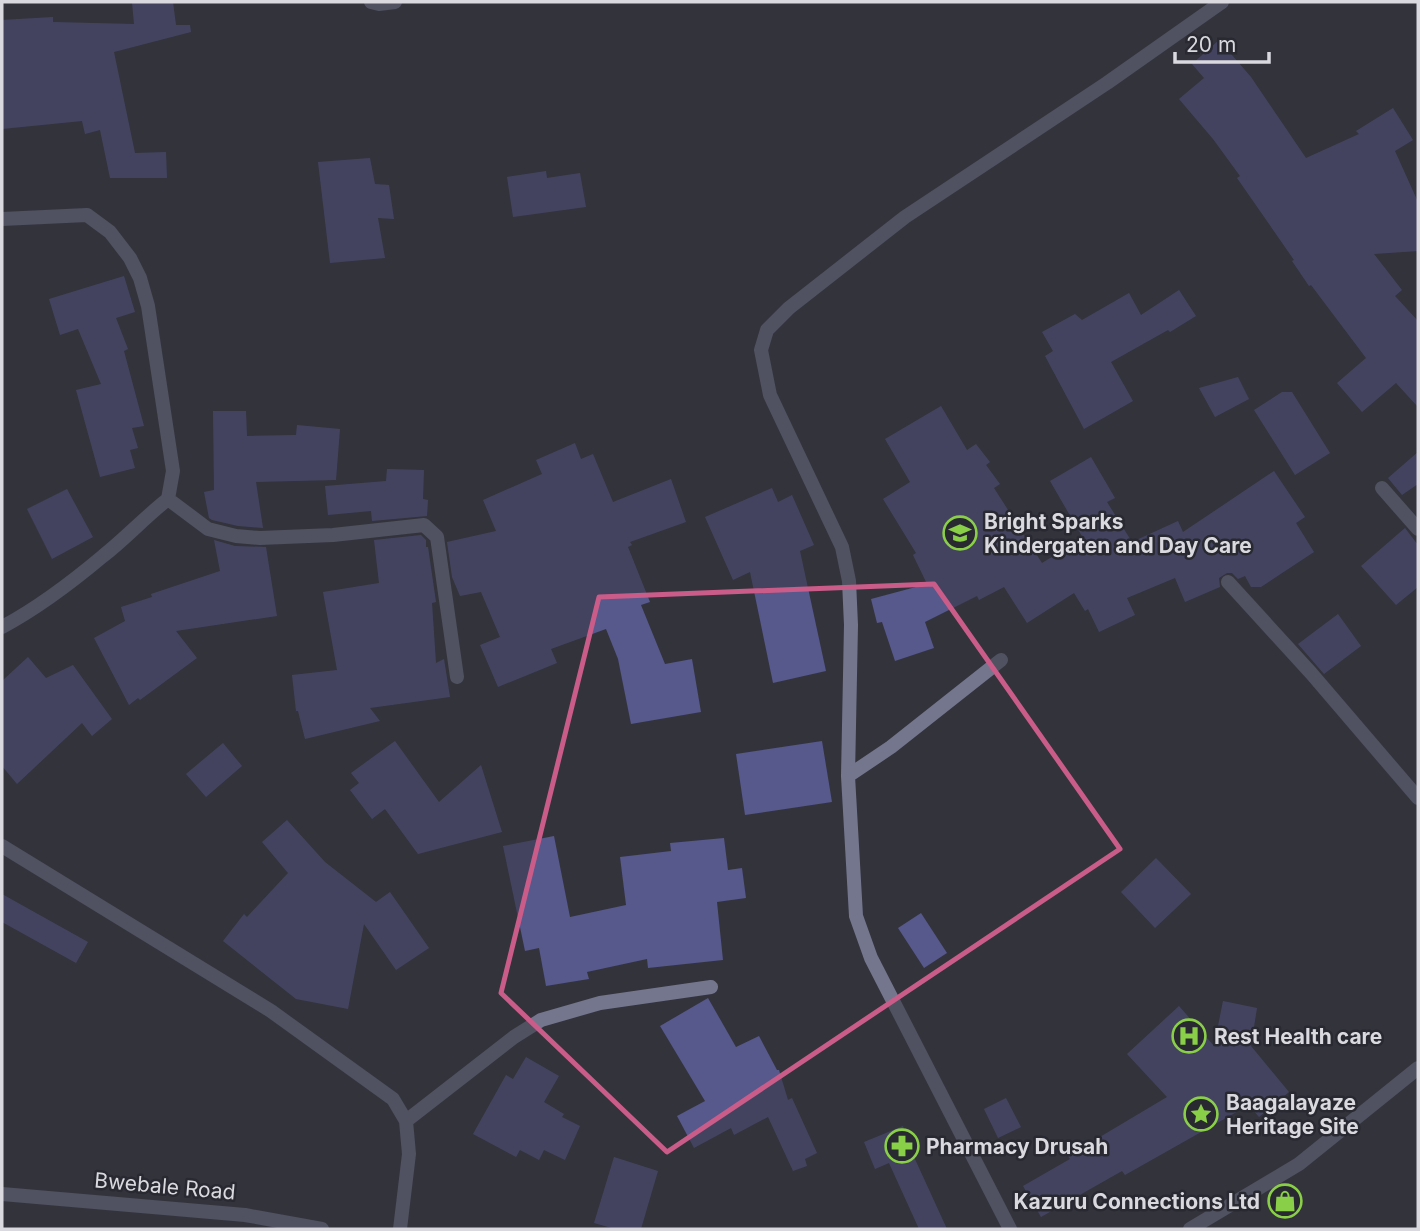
<svg xmlns="http://www.w3.org/2000/svg" width="1420" height="1231" font-family="Inter,sans-serif">
	<style>
		.building { fill: #57588c }
		.lines { fill: none; stroke-linecap: round; stroke-linejoin: round }
		.minor { stroke: #74768e; stroke-width: 14 }
		.tertiary { stroke: #74768e; stroke-width: 14 }
		.marked { fill: none; stroke: #ca5c89; stroke-width: 5; stroke-linejoin: round }
		.labels { text-anchor: middle; dominant-baseline: central; stroke-width: 5; stroke-linejoin: round; paint-order: stroke }
		.poi-label { font-size: 21px; font-weight: bold; fill: #d9d9df; stroke: #292932; text-anchor: start }
		.street-label { font-size: 21px; fill: #d9d9df; stroke: #292932 }
	</style>
	<rect width="100%" height="100%" fill="#33333c"/>
	<!-- building -->
	<path class="building" d="M132,2H173L176,25H190L191,32L114,52L135,153L166,152L167,178H110L100,130L85,134L82,121L2,129V20L53,17V22L134,24Z
		M1219,40L1251,77L1306,158L1359,134L1356,131L1393,108L1413,140L1395,151L1418,202V251L1374,254L1402,290L1395,296L1418,321V407L1396,383L1362,412L1337,383L1366,358L1311,285L1309,286L1292,261L1294,260L1237,178L1240,176L1213,139L1179,99L1204,78L1192,64Z
		M370,158L375,184L389,185L394,219L378,218L385,258L330,263L318,162Z
		M546,171L547,178L580,173L586,207L513,217L507,177Z
		M124,276L135,312L116,318L128,349L124,351L144,426L132,428L138,448L130,450L135,468L100,477L76,390L101,384L78,329L60,335L49,299Z
		M1179,290L1196,316L1170,332L1168,330L1111,362L1133,401L1084,429L1045,356L1053,351L1042,332L1075,314L1082,320L1129,293L1141,315Z
		M1238,377L1249,399L1215,417L1199,388Z
		M1282,392H1292L1330,453L1295,475L1254,410Z
		M941,406L967,450L976,444L990,462L986,465L1000,484L994,488L1042,563L1083,538L1050,481L1091,457L1115,498L1107,502L1132,542L1178,521L1183,532L1274,471L1305,517L1296,523L1314,552L1261,587H1251L1245,576L1238,579L1232,573H1227L1219,578L1220,587L1185,602L1175,578L1127,598L1135,615L1099,632L1088,609L1085,611L1074,593L1027,623L1004,587L979,600L977,596L925,622L934,648L895,661L882,622L877,623L871,599L927,584L913,555L916,553L883,499L910,482L885,439Z
		M213,411H246L247,436L296,435L297,425L340,429L336,480L256,482L263,528L238,526L212,520L209,518L204,492L214,490Z
		M575,443L581,459L593,454L613,502L671,479L686,522L630,542L632,545L628,547L650,602L641,605L665,664L692,659L701,712L631,724L618,659L606,629L551,649L557,663L498,687L480,645L500,637L481,592L460,596L452,577L447,542L496,531L483,500L542,474L536,460Z
		M1418,452V484L1402,495L1388,478Z
		M387,469L424,470L423,499L428,500L427,516L372,521L371,511L328,515L325,486L386,481Z
		M772,488L778,502L792,495L814,545L800,551L826,671L773,683L750,572L733,580L705,517Z
		M67,489L93,537L52,559L27,509Z
		M1405,528L1418,545V587L1396,605L1361,566Z
		M421,535L426,540V547H428L436,602L432,603L436,663L444,659L450,697L370,708L380,721L305,739L298,711H296L292,675L337,670L323,592L379,583L374,540Z
		M214,540L235,546L266,547L277,616L176,631L197,658L140,700L138,698L129,705L94,638L125,621L121,607L152,597L151,594L220,571Z
		M1338,614L1361,646L1324,674L1298,644Z
		M28,657L46,678L73,665L112,719L92,736L82,723L17,784L2,766V681Z
		M395,741L439,802L481,765L502,832L418,854L385,809L372,819L350,790L359,783L351,773Z
		M822,741L832,802L745,815L736,754Z
		M223,743L242,766L206,797L186,774Z
		M287,820L325,862L376,902L390,892L429,948L396,970L364,924L348,1009L296,999L223,941L244,914L247,917L288,873L262,842Z
		M554,836L570,917L626,905L620,857L671,851L670,843L724,838L728,870L742,868L746,898L717,902L723,960L648,968L647,959L587,972L589,979L546,986L539,948L525,951L503,846Z
		M1156,858L1191,894L1155,928L1121,892Z
		M2,894L88,942L76,963L2,922Z
		M921,913L947,953L924,968L898,928Z
		M708,998L736,1047L759,1036L777,1070H779L788,1100L792,1098L817,1153L805,1159L807,1166L793,1171L768,1117L734,1135L731,1128L694,1148L677,1116L705,1101L660,1026Z
		M1223,1001L1257,1008L1251,1046L1289,1092L1259,1117L1249,1105L1125,1175L1122,1171L1041,1217L1023,1186L1070,1159L1068,1156L1167,1097L1127,1054L1179,1006L1214,1046Z
		M526,1057L559,1076L544,1102L564,1114L562,1117L580,1126L565,1160L544,1150L539,1160L520,1150L516,1157L473,1134L506,1075L513,1079Z
		M1006,1098L1021,1127L998,1138L984,1109Z
		M903,1126L914,1157L947,1229H919L889,1163L875,1169L864,1142Z
		M614,1157L658,1171L641,1229H615L594,1223Z"/>
	<g class="lines">
		<!-- minor -->
		<path class="minor" d="M371,2L379,4L395,2
			M2,219L87,215L110,232L130,258L140,278L148,306L173,471L168,499C145,517 126,538 103,556C72,582 38,608 2,627
			M1382,488L1418,529
			M168,499L208,529L236,536L260,538L333,535L424,525L437,537L457,677
			M1228,582L1311,673L1418,798
			M848,776L891,747L1001,660
			M2,846L271,1011L393,1099L406,1121L409,1154L400,1229
			M406,1121L514,1037L541,1020L600,1003L711,987
			M2,1194L245,1215L322,1229
			M1010,1229L871,958L856,916L848,776L851,625L849,581L842,547L770,395L761,350L767,330L789,308L905,217L1107,83L1222,2"/>
		<!-- tertiary -->
		<path class="tertiary" d="M1190,1229L1299,1164L1418,1068"/>
	</g>
	<!-- marked area -->
	<path d="M0 0H1420V1231H0ZM934,584L1120,849L667,1152L501,993L599,597Z" fill="#33333c" fill-opacity=".55" fill-rule="evenodd"/>
	<path class="marked" d="M934,584L1120,849L667,1152L501,993L599,597Z"/>
	<!-- icons -->
	<defs>
		<symbol id="school-ring" viewBox="-11 -11 22 22"><circle r="9.5" fill="#292932" stroke="#89cf48" stroke-width="1.5"/><path d="M0-5L7-2L0 1L-7-2ZM-4 1L0 2.5L4 1V4Q0 6-4 4Z" fill="#89cf48"/></symbol>
		<symbol id="hospital-ring" viewBox="-11 -11 22 22"><circle r="9.5" fill="#292932" stroke="#89cf48" stroke-width="1.5"/><path d="M-5-5h3v3.5h4V-5h3V5h-3V1.5h-4V5h-3Z" fill="#89cf48"/></symbol>
		<symbol id="sight-ring" viewBox="-11 -11 22 22"><circle r="9.5" fill="#292932" stroke="#89cf48" stroke-width="1.5"/><path d="M0-6L1.8-2.2L6-1.7L2.9 1.2L3.7 5.4L0 3.3L-3.7 5.4L-2.9 1.2L-6-1.7L-1.8-2.2Z" fill="#89cf48"/></symbol>
		<symbol id="pharmacy-ring" viewBox="-11 -11 22 22"><circle r="9.5" fill="#292932" stroke="#89cf48" stroke-width="1.5"/><path d="M-2-6h4v4h4v4h-4v4h-4v-4h-4v-4h4Z" fill="#89cf48"/></symbol>
		<symbol id="shop-ring" viewBox="-11 -11 22 22"><circle r="9.5" fill="#292932" stroke="#89cf48" stroke-width="1.5"/><path d="M-5-2.5h2.3a2.7 3.5 0 0 1 5.4 0H5L5.5 6h-11ZM-1.5-2.5h3a1.5 2.3 0 0 0-3 0Z" fill="#89cf48"/></symbol>
	</defs>
	<g fill-rule="evenodd">
		<use href="#school-ring" x="941" y="514" width="38" height="38"/>
		<use href="#hospital-ring" x="1170" y="1017" width="38" height="38"/>
		<use href="#sight-ring" x="1182" y="1095" width="38" height="38"/>
		<use href="#pharmacy-ring" x="883" y="1127" width="38" height="38"/>
		<use href="#shop-ring" x="1266" y="1182" width="38" height="38"/>
	</g>
	<g class="labels">
		<!-- poi labels -->
		<g class="poi-label">
			<text x="984" y="521">Bright Sparks<tspan x="984" dy="24">Kindergaten and Day Care</tspan></text>
			<text x="1214" y="1036">Rest Health care</text>
			<text x="1226" y="1102">Baagalayaze<tspan x="1226" dy="24">Heritage Site</tspan></text>
			<text x="926" y="1146">Pharmacy Drusah</text>
			<text x="1260" y="1201" text-anchor="end">Kazuru Connections Ltd</text>
		</g>
		<!-- street labels -->
		<g class="street-label">
			<text transform="translate(165 1186) rotate(5)">Bwebale Road</text>
		</g>
	</g>
	<!-- border -->
	<rect width="1420" height="1231" fill="none" stroke="#d9d9df" stroke-width="7"/>
	<!-- scale -->
	<path d="M1175 52v10h94v-10" fill="none" stroke="#d9d9df" stroke-width="3.5"/>
	<text x="1186" y="52" font-size="21" fill="#d9d9df" stroke="#292932" stroke-width="5" paint-order="stroke">20 m</text>
</svg>
